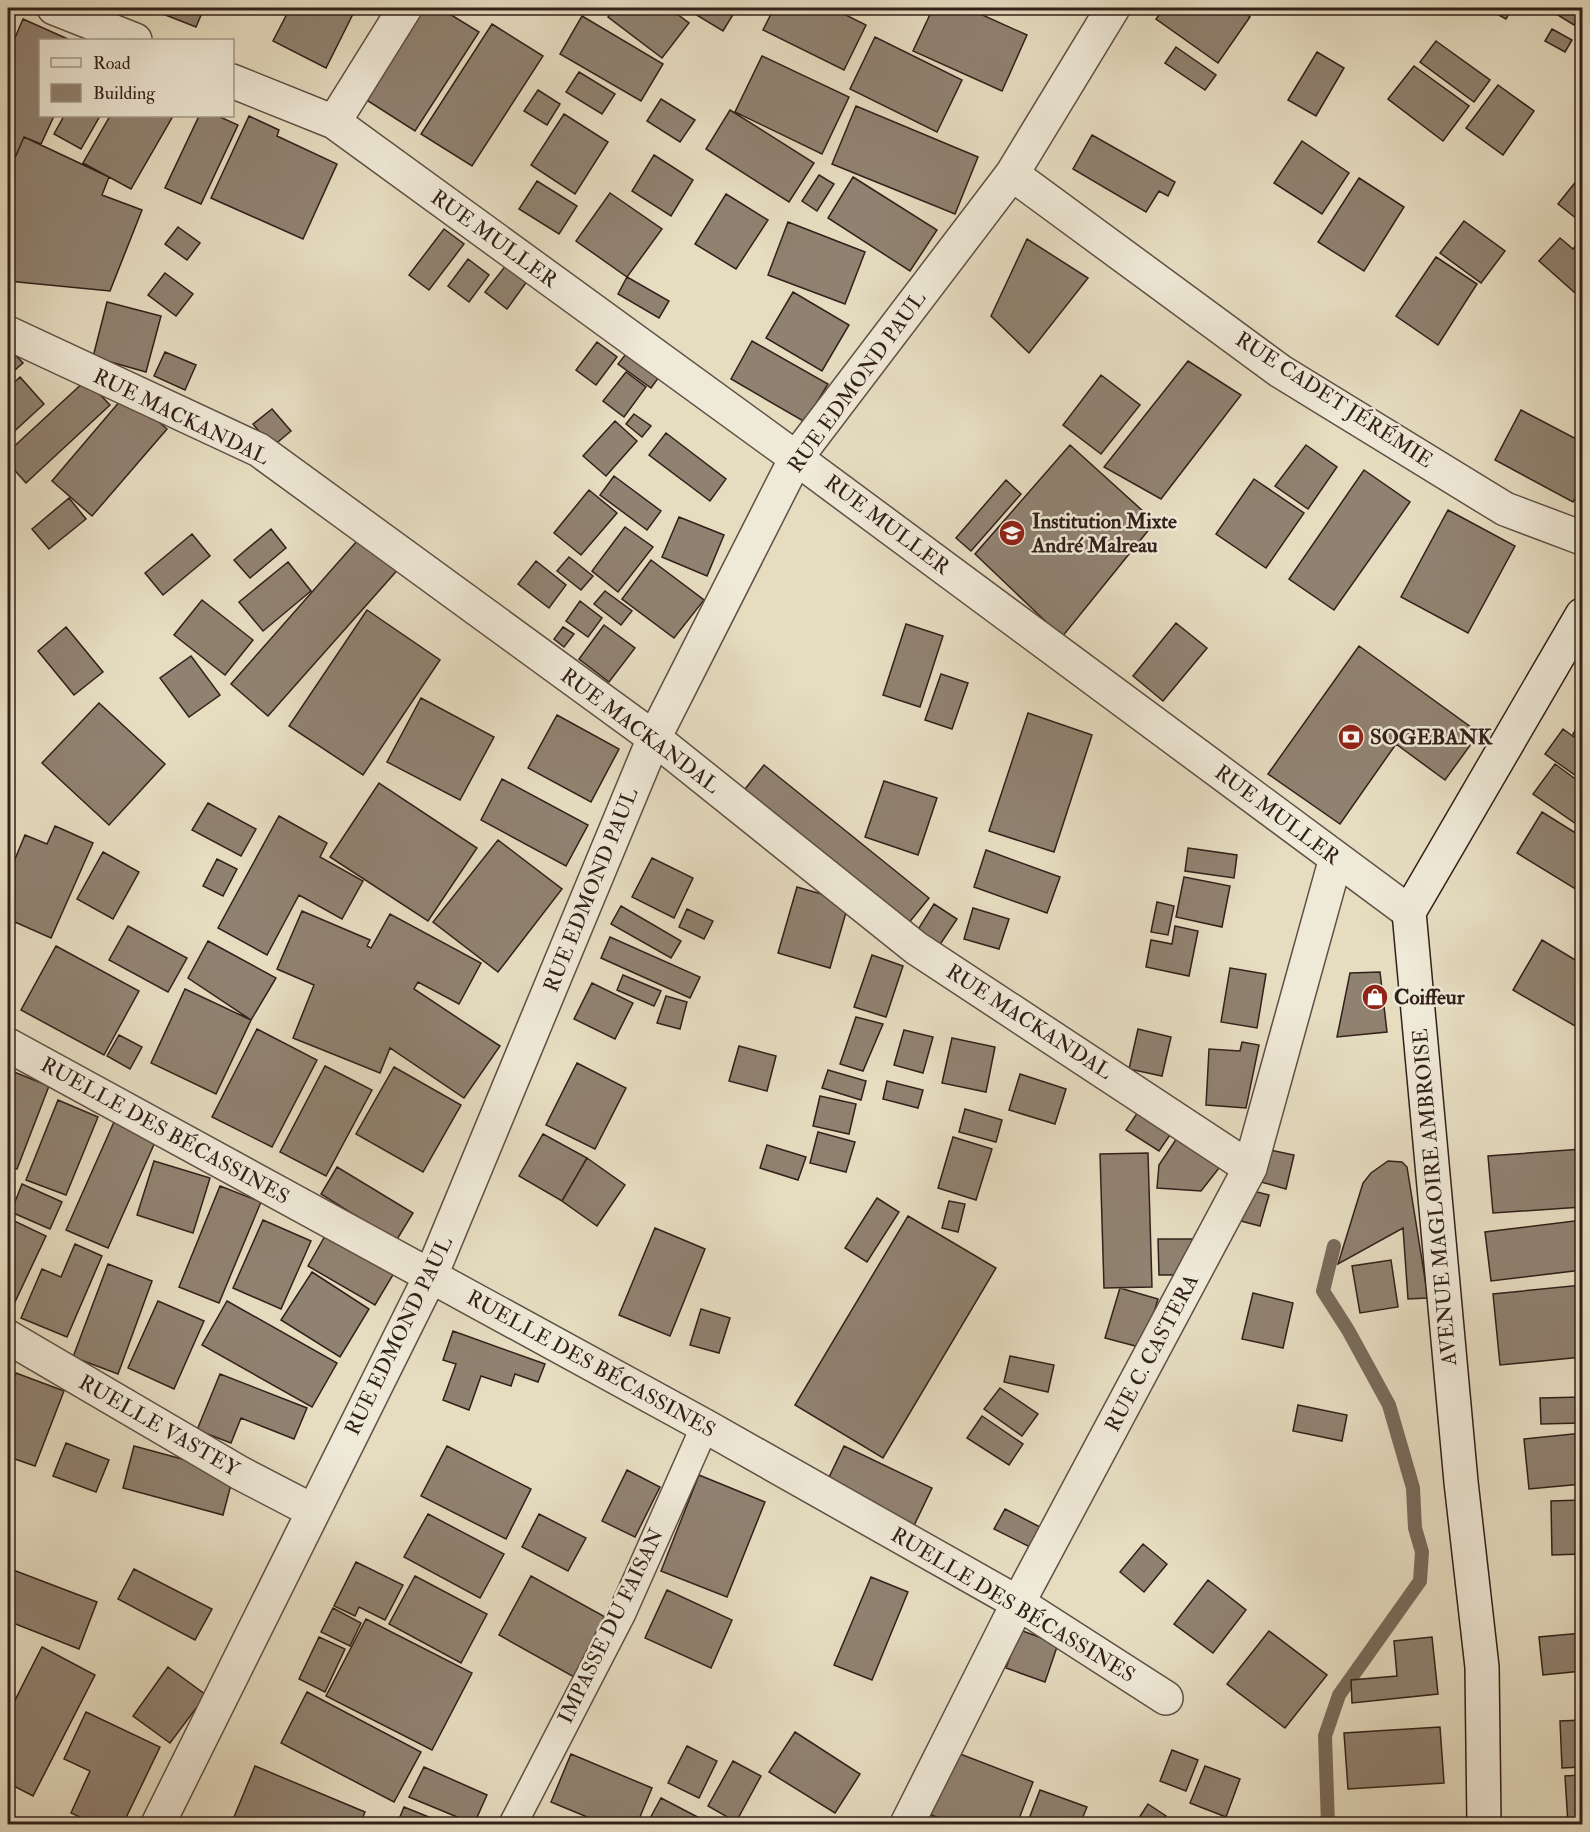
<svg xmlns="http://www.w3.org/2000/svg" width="1590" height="1832" font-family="'IM FELL Double Pica',serif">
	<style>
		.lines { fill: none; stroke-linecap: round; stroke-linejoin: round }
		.stream { stroke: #796b5c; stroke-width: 14 }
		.building { fill: #908271; stroke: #32201a; stroke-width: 1.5 }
		.lane-casing { stroke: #5f4f44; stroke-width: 30 }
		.street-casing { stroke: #5f4f44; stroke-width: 36 }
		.secondary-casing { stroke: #32201a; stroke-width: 36 }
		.lane { stroke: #efe9d7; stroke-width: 27 }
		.street { stroke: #efe9d7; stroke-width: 33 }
		.secondary { stroke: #efe9d7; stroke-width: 33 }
		.labels { text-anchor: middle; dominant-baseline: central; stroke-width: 5; stroke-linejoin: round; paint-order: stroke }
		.street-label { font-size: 21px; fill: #32201a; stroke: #efe9d7 }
		.poi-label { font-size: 21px; font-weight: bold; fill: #32201a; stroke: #efe9d7; text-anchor: start }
	</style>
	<rect width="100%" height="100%" fill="#e6ddc1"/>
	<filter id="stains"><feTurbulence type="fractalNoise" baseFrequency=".00333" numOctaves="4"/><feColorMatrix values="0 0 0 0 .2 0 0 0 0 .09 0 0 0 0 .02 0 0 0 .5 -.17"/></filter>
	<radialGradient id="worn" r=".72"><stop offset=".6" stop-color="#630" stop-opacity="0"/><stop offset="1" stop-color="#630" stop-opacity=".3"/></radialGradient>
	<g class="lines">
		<!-- stream -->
		<path class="stream" d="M1328,1824L1325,1736L1339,1695L1420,1581L1422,1552L1415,1528L1413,1488L1389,1405L1348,1330L1323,1291L1334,1246"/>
	</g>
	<!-- building -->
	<path class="building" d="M154,8H204L196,27L153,10Z
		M290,8H356L326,68L273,41Z
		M423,8H440L479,32L415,131L365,99Z
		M615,8H669L689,23L662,58L608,17Z
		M685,8H737L723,31Z
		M774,8H832L866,25L844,70L763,30Z
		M933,8H967L1027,35L1002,91L913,51Z
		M1164,8H1237L1250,17L1218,63L1156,19Z
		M1486,8H1512L1506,19Z
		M1556,8H1582V12L1574,25L1553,12Z
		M582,16L663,64L641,101L560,54Z
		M23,19L70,40H40V116H54L41,144L24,137L8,174V54Z
		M492,24L543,56L472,166L421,134Z
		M1552,29L1572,40L1565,52L1545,41Z
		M875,37L962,80L937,132L850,89Z
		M1436,41L1490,80L1474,102L1420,62Z
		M1176,47L1216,75L1205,90L1165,63Z
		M1317,52L1344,68L1316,116L1288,100Z
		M762,56L849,97L822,154L735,112Z
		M1414,66L1469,106L1443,141L1388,99Z
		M579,72L615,94L602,114L566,92Z
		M1498,85L1534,111L1503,155L1466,128Z
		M538,90L560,104L547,125L524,111Z
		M661,99L695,120L680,142L647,121Z
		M856,106L978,157L955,214L832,164Z
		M730,110L814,163L789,202L706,149Z
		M564,114L608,142L575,194L531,165Z
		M64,116H100L81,149L54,134Z
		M110,116H173L131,189L83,163Z
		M199,116H218L238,125L201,204L165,188Z
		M249,116L279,130L277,136L337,164L303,239L211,198Z
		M1092,135L1175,182L1168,196L1159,191L1146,212L1073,169Z
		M24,137L109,177L102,195L142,210L110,291L8,281V174Z
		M1302,141L1349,173L1322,214L1274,183Z
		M654,155L693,180L671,216L632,191Z
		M1582,174V223L1558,204Z
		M819,175L834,184L817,211L802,201Z
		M853,177L937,230L910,271L828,218Z
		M1359,178L1404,207L1364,271L1318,242Z
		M537,181L577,206L559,234L519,209Z
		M610,193L662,229L627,277L576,241Z
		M726,194L768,220L736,269L695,244Z
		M1464,221L1505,251L1481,283L1440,253Z
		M788,222L865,252L845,304L768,275Z
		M178,227L200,243L187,260L165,244Z
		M444,229L464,244L429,290L409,275Z
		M1560,238L1573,249L1582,238V299L1539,261Z
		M1027,239L1088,278L1029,353L991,316Z
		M1436,257L1477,284L1438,345L1396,316Z
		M468,259L489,275L469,302L448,286Z
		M507,264L528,280L507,309L485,292Z
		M165,273L193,294L176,316L148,295Z
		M627,277L669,301L659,318L618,294Z
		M793,292L849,325L822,371L766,338Z
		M107,302L161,316L146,372L93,357Z
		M752,341L828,384L805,422L731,379Z
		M597,342L617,357L596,385L576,370Z
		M8,347L23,363L8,376Z
		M630,349L662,373L651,388L618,364Z
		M165,352L196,365L185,390L154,376Z
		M1188,361L1241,395L1161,499L1104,467Z
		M626,372L646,387L624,417L603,401Z
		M1101,375L1140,405L1101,454L1063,425Z
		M20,377L44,404L8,437V388Z
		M86,380L110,405L26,483L8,463V452Z
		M126,394L167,429L92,516L52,481Z
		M272,409L291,431L272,447L253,424Z
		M1521,410L1582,442V485L1573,502L1495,460Z
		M634,414L651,426L642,437L626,424Z
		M615,421L637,441L606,476L583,456Z
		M666,433L726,479L710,501L649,455Z
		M1070,445L1155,522L1062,637L975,554Z
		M1306,445L1337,467L1308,509L1275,486Z
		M1364,470L1410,502L1334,610L1289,579Z
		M614,476L661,511L647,530L600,495Z
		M1254,479L1304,513L1266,568L1216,534Z
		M1006,480L1021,494L971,551L956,538Z
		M589,490L617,513L581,555L554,533Z
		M69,498L86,519L49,549L32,529Z
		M1448,510L1515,546L1468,633L1401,597Z
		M679,517L724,535L707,576L662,557Z
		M625,527L653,547L618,592L592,571Z
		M271,529L286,548L250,578L234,560Z
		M364,533L401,566L268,716L231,684Z
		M192,534L210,556L163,595L145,573Z
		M569,557L593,576L581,590L557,571Z
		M651,560L704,600L674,638L622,599Z
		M536,561L566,585L549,608L518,584Z
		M288,562L311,591L263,631L239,602Z
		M605,591L632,611L621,625L594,604Z
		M202,600L253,640L225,675L174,635Z
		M580,601L602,618L588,637L566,621Z
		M367,610L440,660L363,775L289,726Z
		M1176,623L1207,648L1163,701L1133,676Z
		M906,624L943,636L920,707L883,695Z
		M604,625L635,648L609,682L579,659Z
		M66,627L103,672L74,695L38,651Z
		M563,627L574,634L564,647L554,639Z
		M1359,646L1479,733L1445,780L1396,744L1340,824L1268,774Z
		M191,656L220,695L189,717L160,678Z
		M941,674L968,683L952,729L925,720Z
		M421,698L494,737L460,800L387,762Z
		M99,703L165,764L109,825L42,763Z
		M1028,713L1092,735L1054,852L989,831Z
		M557,715L619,749L591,802L528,768Z
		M1582,719V741L1573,734Z
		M1563,729L1582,743V780L1545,754Z
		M1555,764L1582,784V828L1533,794Z
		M764,765L929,898L903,930L738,798Z
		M502,779L588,825L566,866L481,820Z
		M884,781L937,798L918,855L865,837Z
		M379,783L477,848L428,921L330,857Z
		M208,803L256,829L241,856L192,830Z
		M1542,812L1582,837V893L1517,853Z
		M279,816L327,843L320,857L363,881L342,919L299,895L267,955L218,928Z
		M55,826L93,843L51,938L8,919V876L25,835L47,844Z
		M498,840L562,889L498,972L433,922Z
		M1188,848L1237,855L1234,878L1185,871Z
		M986,850L1060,877L1047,913L974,887Z
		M103,852L139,872L113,919L77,899Z
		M652,858L693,878L674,918L632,897Z
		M217,859L237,869L223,896L203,886Z
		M1184,877L1230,886L1222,927L1176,917Z
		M797,887L849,902L830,968L778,953Z
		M1157,902L1174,906L1168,935L1151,932Z
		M934,904L957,919L939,946L917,931Z
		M621,906L681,941L671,958L611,924Z
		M973,908L1009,919L999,949L964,939Z
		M687,909L713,921L704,939L679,927Z
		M302,911L370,940L367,946L371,948L390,914L481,963L459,1004L418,982L414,989L500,1046L464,1098L390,1048L380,1073L293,1038L314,985L277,969Z
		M128,926L187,958L168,992L109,960Z
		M1175,926L1198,931L1189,976L1146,967L1151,940L1172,944Z
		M610,937L700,977L690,998L601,958Z
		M1542,940L1582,964V1030L1513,990Z
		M208,941L276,978L251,1020L188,978Z
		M56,946L139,991L104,1055L21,1010Z
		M872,955L903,966L886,1017L854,1007Z
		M1230,968L1266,974L1257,1028L1221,1022Z
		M1380,972L1387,1032L1337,1037L1350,973Z
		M623,975L661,991L654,1006L617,990Z
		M592,983L633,1003L615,1039L574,1019Z
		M185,989L251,1020L216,1094L151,1063Z
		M666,996L687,1002L680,1029L657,1023Z
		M856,1017L883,1024L863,1071L840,1064Z
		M257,1029L317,1060L272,1147L212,1117Z
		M1138,1029L1171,1037L1162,1076L1129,1069Z
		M904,1030L933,1037L923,1073L894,1065Z
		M119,1035L142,1047L130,1069L107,1056Z
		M952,1038L995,1047L986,1092L942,1083Z
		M1242,1042L1259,1045L1246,1108L1206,1105L1209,1049L1240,1051Z
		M739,1046L776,1056L767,1091L729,1081Z
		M577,1063L626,1088L595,1149L546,1125Z
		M325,1066L372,1090L326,1176L280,1152Z
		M394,1067L461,1105L423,1172L356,1134Z
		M9,1070L49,1086L17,1169L8,1165Z
		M828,1070L866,1081L861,1100L822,1088Z
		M1020,1074L1066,1089L1055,1124L1009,1110Z
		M887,1081L923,1090L918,1108L883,1099Z
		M820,1096L856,1104L849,1134L813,1126Z
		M58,1100L98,1117L66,1195L26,1180Z
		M965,1109L1002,1120L996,1142L959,1132Z
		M1138,1112L1172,1132L1159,1151L1126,1130Z
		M114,1122L156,1140L108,1248L66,1230Z
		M818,1132L855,1142L846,1172L810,1163Z
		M543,1134L587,1158L562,1201L519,1176Z
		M953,1137L992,1149L976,1200L938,1188Z
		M1177,1138L1223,1163L1201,1191L1157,1188L1159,1165Z
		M767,1145L806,1157L798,1180L760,1168Z
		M1582,1149V1207L1493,1213L1488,1156Z
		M1270,1150L1294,1155L1286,1189L1261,1182Z
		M1148,1153L1152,1287L1104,1288L1100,1154Z
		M587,1158L625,1185L597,1226L562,1201Z
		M154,1161L210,1178L193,1233L137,1215Z
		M1388,1161L1402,1162L1407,1167L1428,1298L1408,1299L1403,1228L1338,1264L1363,1183L1371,1173Z
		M337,1167L413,1213L396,1241L321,1194Z
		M22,1184L62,1202L50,1229L11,1212Z
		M220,1186L261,1202L219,1303L179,1287Z
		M1245,1189L1269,1195L1260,1226L1237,1220Z
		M877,1198L899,1212L867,1262L845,1248Z
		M949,1201L965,1204L958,1232L942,1228Z
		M908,1216L996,1268L883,1458L795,1405Z
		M8,1218L46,1236L15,1302L8,1298Z
		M263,1220L311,1241L281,1309L233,1288Z
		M1582,1220V1270L1491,1281L1485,1232Z
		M655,1228L705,1249L670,1336L619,1315Z
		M329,1229L397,1268L375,1305L308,1266Z
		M1158,1239H1192L1193,1275H1159Z
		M75,1244L102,1256L67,1337L21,1318L42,1269L61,1277Z
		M1391,1260L1398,1307L1360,1313L1352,1266Z
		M108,1264L152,1281L118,1374L73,1357Z
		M312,1272L369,1309L340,1357L281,1320Z
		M1582,1285V1357L1500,1365L1493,1294Z
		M1120,1288L1158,1299L1143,1348L1105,1338Z
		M1253,1293L1293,1303L1283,1348L1242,1339Z
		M158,1301L204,1321L174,1389L128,1368Z
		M227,1301L337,1363L312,1407L202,1345Z
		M701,1309L730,1318L719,1353L690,1345Z
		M453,1331L545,1364L538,1382L515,1374L511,1386L481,1376L469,1410L443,1400L456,1364L443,1360Z
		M1010,1356L1054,1365L1048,1392L1004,1382Z
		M16,1373L64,1391L35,1466L12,1458L8,1470V1394Z
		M220,1374L307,1408L294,1439L241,1418L231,1443L197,1430Z
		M1000,1388L1038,1414L1022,1436L984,1409Z
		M1582,1397V1423L1541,1424L1540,1398Z
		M1298,1405L1347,1415L1342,1441L1293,1431Z
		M982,1416L1023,1444L1009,1465L967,1438Z
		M1582,1433V1484L1529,1489L1524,1439Z
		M66,1443L109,1460L96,1492L53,1476Z
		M134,1446L234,1473L223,1515L123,1488Z
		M447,1446L531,1489L506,1539L421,1496Z
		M844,1446L932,1488L908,1538L820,1496Z
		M627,1470L660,1487L635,1537L602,1521Z
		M699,1475L765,1502L727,1597L661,1571Z
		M1582,1500V1554L1552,1555L1551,1501Z
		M1005,1509L1042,1528L1032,1548L994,1529Z
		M428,1514L504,1554L480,1598L404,1557Z
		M539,1514L586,1538L568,1571L522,1547Z
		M1143,1544L1167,1564L1144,1592L1120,1572Z
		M356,1562L403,1585L385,1620L359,1607L355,1616L334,1606Z
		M8,1568L97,1602L79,1649L8,1621Z
		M134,1569L212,1609L195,1640L118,1599Z
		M415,1576L487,1614L461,1663L389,1624Z
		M531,1576L607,1618L574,1677L499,1635Z
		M871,1577L908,1592L872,1680L834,1665Z
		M1208,1580L1246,1610L1213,1653L1174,1624Z
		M667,1590L732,1620L711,1668L645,1638Z
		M333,1608L361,1623L350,1646L321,1632Z
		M366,1619L472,1673L432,1750L326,1696Z
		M1020,1630L1058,1644L1045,1682L1006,1668Z
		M1269,1631L1327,1675L1285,1728L1227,1684Z
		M1582,1633V1671L1543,1675L1539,1637Z
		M319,1637L345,1649L325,1692L299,1679Z
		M1432,1637L1438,1694L1352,1703L1351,1680L1397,1676L1394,1641Z
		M42,1647L95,1675L33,1796L8,1783V1714Z
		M168,1667L206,1695L170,1743L133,1716Z
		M307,1692L421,1752L394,1802L281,1743Z
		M86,1712L160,1747L123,1824H95L71,1813L90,1771L64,1759Z
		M1582,1720V1767L1562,1768L1560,1721Z
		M1440,1727L1444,1783L1348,1789L1344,1733Z
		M795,1732L860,1774L835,1813L769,1772Z
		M687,1746L717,1761L699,1798L668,1783Z
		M1172,1750L1198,1760L1186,1791L1160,1781Z
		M955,1752L1033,1782L1017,1824H955L931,1815Z
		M571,1754L652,1788L637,1824H604L551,1802Z
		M733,1761L761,1776L736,1822L708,1806Z
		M255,1766L365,1812L360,1824H251L234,1817Z
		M1205,1766L1240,1779L1226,1817L1190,1803Z
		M424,1767L487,1795L474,1824L409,1797Z
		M1582,1775V1824H1568L1565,1776Z
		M1040,1790L1087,1807L1080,1824H1027Z
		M661,1798L711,1824H647Z
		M1148,1804L1166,1816L1161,1824H1135Z
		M404,1807L446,1824H397Z"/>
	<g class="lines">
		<defs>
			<path id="lane" d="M513,1824L622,1613L705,1426"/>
			<path id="street" d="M54,8L135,40
				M232,81L334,122L796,458L1409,912
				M334,122L405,8
				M1012,174L1280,371L1505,509L1582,538
				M8,333L259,450L654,738L916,948L1250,1168
				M8,1045L705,1426L1018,1603L1166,1698
				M8,1337L240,1473L313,1511
				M158,1824L431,1275L654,738L796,458L1012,174L1113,8
				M907,1824L1018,1603L1250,1168L1336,858"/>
			<path id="secondary" d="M1484,1824L1482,1667L1461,1482L1409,912L1582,615"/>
		</defs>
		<!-- lane casing -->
		<use href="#lane" class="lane-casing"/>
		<!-- street casing -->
		<use href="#street" class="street-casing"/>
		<!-- secondary casing -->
		<use href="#secondary" class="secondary-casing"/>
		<!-- lane -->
		<use href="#lane" class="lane"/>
		<!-- street -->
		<use href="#street" class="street"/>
		<!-- secondary -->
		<use href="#secondary" class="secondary"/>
	</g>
	<!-- icons -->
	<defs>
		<symbol id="school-disc" viewBox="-11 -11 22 22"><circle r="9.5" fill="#8f2418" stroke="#efe9d7"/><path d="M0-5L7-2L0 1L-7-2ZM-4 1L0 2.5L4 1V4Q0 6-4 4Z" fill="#fff"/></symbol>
		<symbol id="bank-disc" viewBox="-11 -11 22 22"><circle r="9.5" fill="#8f2418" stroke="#efe9d7"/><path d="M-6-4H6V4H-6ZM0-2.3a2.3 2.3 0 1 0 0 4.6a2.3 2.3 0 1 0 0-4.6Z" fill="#fff"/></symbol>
		<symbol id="shop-disc" viewBox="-11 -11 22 22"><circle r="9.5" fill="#8f2418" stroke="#efe9d7"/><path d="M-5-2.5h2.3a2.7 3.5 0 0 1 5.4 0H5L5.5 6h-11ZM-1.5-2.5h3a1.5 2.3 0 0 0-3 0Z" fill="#fff"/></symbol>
	</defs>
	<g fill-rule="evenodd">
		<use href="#school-disc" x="997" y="518" width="30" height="30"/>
		<use href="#bank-disc" x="1336" y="722" width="30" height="30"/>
		<use href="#shop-disc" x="1360" y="982" width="30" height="30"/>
	</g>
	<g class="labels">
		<!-- street labels -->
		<g class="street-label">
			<text transform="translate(494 239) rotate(36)">RUE MULLER</text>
			<text transform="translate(857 382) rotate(-54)">RUE EDMOND PAUL</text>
			<text transform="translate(1334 400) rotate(33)">RUE CADET JÉRÉMIE</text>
			<text transform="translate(181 417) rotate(26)">RUE MACKANDAL</text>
			<text transform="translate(887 525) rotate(37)">RUE MULLER</text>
			<text transform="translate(640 731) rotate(37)">RUE MACKANDAL</text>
			<text transform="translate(1277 815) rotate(37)">RUE MULLER</text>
			<text transform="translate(591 890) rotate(-68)">RUE EDMOND PAUL</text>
			<text transform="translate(1029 1022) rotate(33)">RUE MACKANDAL</text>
			<text transform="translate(165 1131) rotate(29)">RUELLE DES BÉCASSINES</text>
			<text transform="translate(1435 1197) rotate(-95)">AVENUE MAGLOIRE AMBROISE</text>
			<text transform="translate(399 1336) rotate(-64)">RUE EDMOND PAUL</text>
			<text transform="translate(1152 1353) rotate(-62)">RUE C. CASTERA</text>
			<text transform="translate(591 1364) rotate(29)">RUELLE DES BÉCASSINES</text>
			<text transform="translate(159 1426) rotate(30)">RUELLE VASTEY</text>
			<text transform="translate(1013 1605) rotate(31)">RUELLE DES BÉCASSINES</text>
			<text transform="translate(611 1626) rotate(-64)">IMPASSE DU FAISAN</text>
		</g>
		<!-- poi labels -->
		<g class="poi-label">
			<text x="1032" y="521">Institution Mixte<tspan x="1032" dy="24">André Malreau</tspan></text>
			<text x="1370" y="737">SOGEBANK</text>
			<text x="1394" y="997">Coiffeur</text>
		</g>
	</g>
	<!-- margin -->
	<rect width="1590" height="1832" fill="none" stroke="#e6ddc1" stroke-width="30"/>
	<rect x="9" y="9" width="1572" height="1814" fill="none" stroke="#32201a" stroke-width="3"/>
	<rect x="15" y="15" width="1560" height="1802" fill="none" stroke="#32201a" stroke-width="1.5"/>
	<!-- legend -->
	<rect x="39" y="39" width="195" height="78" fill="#efe9d7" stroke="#a3998b" stroke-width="1.5"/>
	<rect x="51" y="58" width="30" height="9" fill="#efe9d7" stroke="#a3998b" stroke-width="1.5"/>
	<text x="93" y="69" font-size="18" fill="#32201a">Road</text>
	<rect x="51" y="84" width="30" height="18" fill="#908271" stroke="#a3998b" stroke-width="1.5"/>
	<text x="93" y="99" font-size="18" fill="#32201a">Building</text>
	<rect width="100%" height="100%" filter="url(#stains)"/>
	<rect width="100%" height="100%" fill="url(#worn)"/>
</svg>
